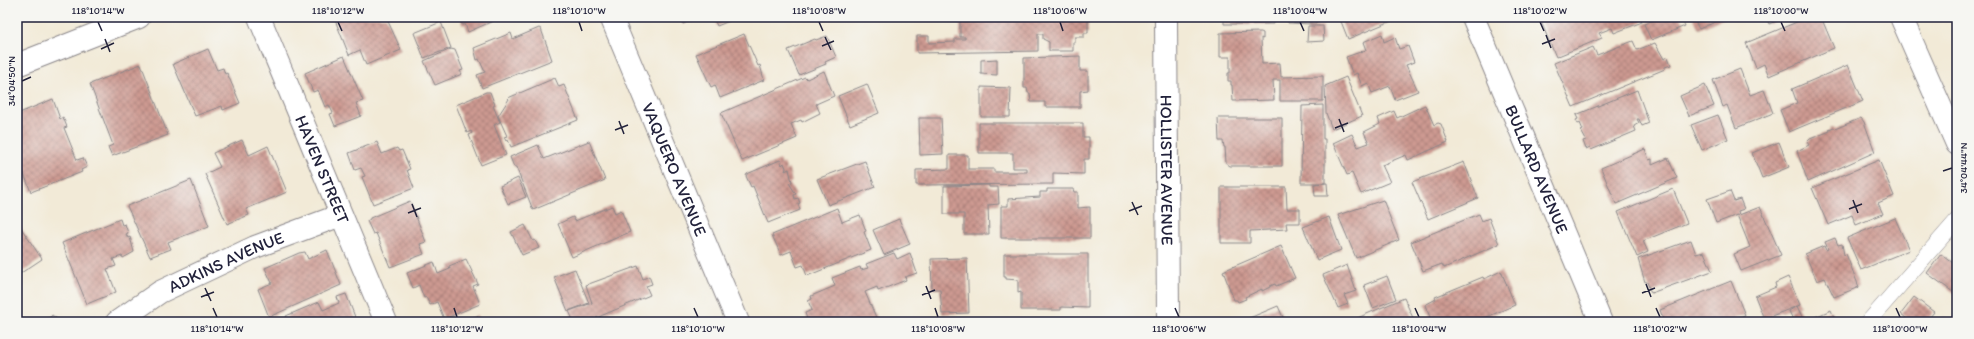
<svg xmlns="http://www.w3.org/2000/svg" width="1974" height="339" font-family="Itim,sans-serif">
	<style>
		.building { fill: url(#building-cross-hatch) }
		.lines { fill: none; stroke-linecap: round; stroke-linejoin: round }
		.service-casing { stroke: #8a8689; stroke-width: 16 }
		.minor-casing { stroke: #8a8689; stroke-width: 24 }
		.service { stroke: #fff; stroke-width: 15 }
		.minor { stroke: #fff; stroke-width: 22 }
		.ticks { fill: none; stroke: #22223b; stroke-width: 1.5 }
		.labels { text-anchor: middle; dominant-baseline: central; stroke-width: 3; stroke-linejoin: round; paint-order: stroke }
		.street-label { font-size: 17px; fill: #22223b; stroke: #f6f6f2 }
		.neatline { fill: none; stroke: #22223b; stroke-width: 1.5 }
		.ticks-label { font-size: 10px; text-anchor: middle; fill: #22223b }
	</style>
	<defs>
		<pattern id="building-cross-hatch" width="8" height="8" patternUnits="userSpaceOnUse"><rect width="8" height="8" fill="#cd9a91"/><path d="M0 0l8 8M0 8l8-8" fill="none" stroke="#a67d78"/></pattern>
	</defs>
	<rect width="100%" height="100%" fill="#f6f6f2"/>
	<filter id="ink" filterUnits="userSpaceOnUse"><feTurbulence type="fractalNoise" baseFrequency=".025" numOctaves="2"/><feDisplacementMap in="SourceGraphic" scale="8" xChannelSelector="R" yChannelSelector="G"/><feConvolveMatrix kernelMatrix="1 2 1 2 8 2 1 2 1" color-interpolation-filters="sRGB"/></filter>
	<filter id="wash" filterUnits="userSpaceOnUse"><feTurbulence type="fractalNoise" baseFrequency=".012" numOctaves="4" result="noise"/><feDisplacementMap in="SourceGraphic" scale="16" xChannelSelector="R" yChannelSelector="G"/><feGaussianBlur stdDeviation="0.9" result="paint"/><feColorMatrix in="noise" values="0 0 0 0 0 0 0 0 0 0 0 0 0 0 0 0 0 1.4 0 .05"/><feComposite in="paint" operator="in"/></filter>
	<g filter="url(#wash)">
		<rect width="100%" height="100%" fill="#f2ead7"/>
		<g id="blocks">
			<!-- building -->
			<path class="building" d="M337,17H386L401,50L366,65L360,50L349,55L335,20Z
				M461,17H502L468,32L465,24L462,25Z
				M680,17H699L683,24Z
				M713,17H739L717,26Z
				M992,17H1088V33H1084V37H1075V42H1073V51H1049V42L1043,39V34H1038V51L917,53V36H929V43L955,42V39H965V37H960V20H992Z
				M1224,17H1273V24H1224Z
				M1288,17H1316V24L1288,23Z
				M1345,17H1395L1396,19L1348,39L1340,19Z
				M1553,17H1640L1642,22L1614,33L1612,28L1599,33L1602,38L1556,57L1541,22Z
				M1661,17H1681L1685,26L1651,40L1644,24Z
				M1693,17H1727L1699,29Z
				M1766,17H1786L1769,24Z
				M1809,17H1821L1834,48L1769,76L1764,64L1756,68L1746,43Z
				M441,22L451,48L424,58L414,33Z
				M1308,26H1323L1324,41L1307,42Z
				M539,28L541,29L552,60L482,88L477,75L485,72L479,59L477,60L474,48L511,33L513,39Z
				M1261,32L1263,33V39L1261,38L1262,64L1280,63L1281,77L1323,76V101H1280V80H1273L1274,100L1233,101L1232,85H1231V81H1228V73H1230V57H1220V33Z
				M744,34L758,66L760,65L764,80L720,98L715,85L711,87L696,54Z
				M1382,34L1384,42L1395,37L1399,49L1408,46L1414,62L1406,65L1418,91L1395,100L1390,86L1372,93L1368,83L1362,86L1357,73L1353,75L1346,57L1366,50L1363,42Z
				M827,36L836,57L825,62L826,64L799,75L788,50L815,39L816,40Z
				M1633,41L1637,50L1655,43L1664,59L1668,57L1671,65L1665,67V69L1573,107L1554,63L1593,47L1597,55Z
				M208,49L217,70L223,68L225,74L227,73L240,103L223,110L222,106L195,116L173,64Z
				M451,49L455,50L463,70L460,71L462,74L435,85L424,61Z
				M344,56L363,101L356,103L361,116L335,126L330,114L333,113L329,105L325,107L318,90L313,92L305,73Z
				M1080,56V71H1088V90L1080,91V107H1045V102H1031L1030,93H1028L1027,88H1024V58Z
				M997,59V75L981,74V60Z
				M141,64L168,135L112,156L108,147L113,145L90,84Z
				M1848,65L1863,101L1789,132L1780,110L1797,103L1792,89Z
				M1740,69L1750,95L1764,90L1773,113L1736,128L1727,105L1723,107L1713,80Z
				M824,71L834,96L816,104L820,113L802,122L801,120L791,124L797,138L742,161L721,113L805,77L807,79Z
				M1346,77L1362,116L1332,129L1326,113L1325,86Z
				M555,78L559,87L564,85L578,120L511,147L508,140L506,141L504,137L507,136L498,116L509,99L508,98Z
				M867,84L879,113L850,125L838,96Z
				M1705,85L1714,106L1689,116L1680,96Z
				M981,87L1011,88L1010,117H981Z
				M1637,90L1649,123L1642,126L1639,119H1637L1639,123L1634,126L1636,131L1591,150L1590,147L1586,149L1583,141L1586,140L1581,131L1583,130L1580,123L1578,124L1576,120L1578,119L1576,115Z
				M486,92H490L495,105L493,106L500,122L494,125L506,155L481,165L469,135L472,133L471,131L467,133L456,105Z
				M53,99L60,119L63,117L67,127L64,128L77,160L83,158L87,167L81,170L82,172L31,192L17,156V114Z
				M1323,105V139H1325V183H1301L1302,106Z
				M1425,105L1434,125L1438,123L1441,124L1448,142L1408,160L1406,155L1382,165L1390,182L1361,194L1352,173L1347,175L1333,143L1352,134L1358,147L1369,143L1364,132L1380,124L1378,118L1394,111L1397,118Z
				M1718,115L1728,139L1702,150L1691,125Z
				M919,118H941L943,154L920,155Z
				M1218,118H1282V166H1230L1226,163L1225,147H1224L1223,141H1219Z
				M1861,118L1864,122L1875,152L1808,182L1797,151L1809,145L1807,142L1810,139L1830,131L1829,129L1834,127L1835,129Z
				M979,123H1083V137H1089V159H1084V174L1053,173V184L916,185V170L949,169V155H968V169H994V172H1027V168H1013V153H979Z
				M242,140L249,155L268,146L287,192L246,209L249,215L227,224L205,174L220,167L213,153Z
				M589,141L605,180L533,210L516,167H514L510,157L538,145L544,159Z
				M377,142L382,154L397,148L399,151L402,150L410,169L407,170L414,188L373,204L362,177L365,176L361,168L355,170L349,153Z
				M1779,142L1789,167L1762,178L1752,153Z
				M1645,149L1649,160L1652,159V165L1668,158L1677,178L1616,204L1601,168Z
				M780,160L782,165L784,163L786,168L785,171L789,169L792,182L789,183L796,194L794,195L795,199L798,198L800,203L798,204L800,210L768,223L753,186L751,187L746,176L747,174Z
				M1879,160L1894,196L1878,203L1883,214L1856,225L1852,215L1828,225L1812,188Z
				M865,161L875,187L828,205L817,179Z
				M1464,162L1478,198L1428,219L1412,182Z
				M518,178L526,197L508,204L500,186Z
				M191,180L209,226L168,242L171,249L150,257L127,206Z
				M1327,183L1328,196H1315L1314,184Z
				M989,185V187H998L999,204L988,205L989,234H964V214H944V186Z
				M1221,187H1286L1287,209H1300V223H1286L1287,229L1250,231V243H1221Z
				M1047,189H1073L1074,192H1078V208L1090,207V238H1001V206H1008V199L1040,197V192H1047Z
				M1673,189L1687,223L1643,241L1648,252L1637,257L1618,212Z
				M1730,191L1734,201L1740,199L1744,209L1738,211L1739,215L1760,207L1781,255L1741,271L1734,254L1750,247L1737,215L1716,223L1707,199Z
				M1383,200L1399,240L1356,258L1338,215Z
				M410,201L426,242L420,244L424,254L390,267L376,233L373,234L367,221L370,219V218Z
				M612,206L615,213L621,210L630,232L572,257L558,224L573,217L575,221Z
				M837,208L842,222L860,215L866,231L864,232L871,250L807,276L803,265L797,267L791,251L781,255L772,235Z
				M1479,214L1482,221L1489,218L1499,244L1444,268L1442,264L1423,271L1411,242Z
				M1329,217L1341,250L1317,260L1303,227Z
				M1895,218L1909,250L1861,270L1847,238Z
				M120,219L122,225L125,224L128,233L126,234L128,238L130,237L134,252L123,258L122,256L113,259L116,266L107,269L116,292L87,304L62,243Z
				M899,219L910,244L884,255L873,230Z
				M19,225L42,259L18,275L17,226Z
				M525,225L533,241L535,240L539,248L522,255L511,232Z
				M1835,238L1838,245L1842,244L1844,255L1846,254L1859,287L1834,297L1825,278L1817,281L1805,254L1824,246L1826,250L1828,249L1825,242Z
				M1691,240L1696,254L1704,252L1712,271L1651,293L1647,282H1645L1638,259Z
				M1281,246L1295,278L1276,286L1275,284L1270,286V287L1262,291V289L1245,297L1246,299L1238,302L1237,300H1234L1223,271Z
				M327,250L341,285L269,317L258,289L272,283L265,268L299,253L305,252L308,259Z
				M894,253L897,259L910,253L917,273L905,277L906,280L878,291L877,287L865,292L878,322H808L805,313L812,310L808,301L812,299L811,296L835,286L832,278L860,267L861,270L868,268L866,264Z
				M1004,254H1088V308L1061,307V310H1021V292L1018,293V280L1006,279V277H1004Z
				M1941,254L1957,266V295L1927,273Z
				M967,258L969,313L942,314L940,289H932L931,259Z
				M466,259L478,284L473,286L480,304L444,319L437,302L430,305L426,297L424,298L419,285L413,288L407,273L434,262L438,274L450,269L449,266Z
				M1347,265L1356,291L1344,295L1348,304L1338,308L1323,275Z
				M638,266L643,279L649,276L652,284L646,286L650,295L596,318L597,319L601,317L603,322H574L569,311L592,303L586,285Z
				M575,269L589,303L568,311L554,277Z
				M1501,271L1515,305L1475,322H1432L1425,305L1436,299L1435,297L1483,277L1484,279Z
				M1387,276L1396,299L1373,308L1364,285Z
				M1788,277L1800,305L1764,319L1755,296L1776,287L1775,283Z
				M1731,281L1745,315L1727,322H1688L1687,318L1678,322H1664L1660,310Z
				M346,294L357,322H288L286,316L319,302L323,310L339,303L337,297Z
				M1914,297L1934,312L1926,322H1911L1901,314Z
				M1404,298L1413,318L1404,322H1348Z
				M1278,306L1285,322H1240Z
				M1797,306L1803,319L1794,322L1789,311Z
				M1831,310L1836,322H1817L1815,317Z
				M52,315L61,322H46Z
				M477,316L479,320L481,319L482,322H462Z
				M1943,317L1949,322H1940Z
				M1498,318L1499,322H1489Z"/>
		</g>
	</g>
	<g filter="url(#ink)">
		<use href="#blocks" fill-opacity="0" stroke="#8a8689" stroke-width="1"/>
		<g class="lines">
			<defs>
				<path id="service" d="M1868,322L1957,220"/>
				<g id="minor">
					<path id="s1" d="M259,17L386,322"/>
					<path id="s2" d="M611,17L738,322"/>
					<path id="s3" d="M1166,17L1168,317L1170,322"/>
					<path id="s4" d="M1473,17L1601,322"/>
					<path d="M1901,17L1957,144"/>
					<path d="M17,65L139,17"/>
					<path id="s5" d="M117,322L160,292L255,247L341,215"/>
				</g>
			</defs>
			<!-- service casing -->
			<use href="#service" class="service-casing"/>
			<!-- minor casing -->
			<use href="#minor" class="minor-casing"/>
			<!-- service -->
			<use href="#service" class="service"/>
			<!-- minor -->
			<use href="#minor" class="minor"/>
		</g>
	</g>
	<!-- ticks -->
	<path class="ticks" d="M98,22L102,31M338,22L342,31M579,22L582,31M819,22L823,31M1060,22L1063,31M1300,22L1304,31M1540,22L1544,31M1781,22L1785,31M1546,35L1551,48M825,37L831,50M105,39L110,52M1542,44L1555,39M822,46L834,41M101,49L114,43M22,81L31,77M1339,119L1344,132M619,121L624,134M1335,128L1348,123M615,130L628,125M1943,171L1952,168M1853,200L1858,213M1132,202L1138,215M412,204L417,217M1849,209L1862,204M1129,211L1142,206M408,213L421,208M1646,284L1651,297M926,286L931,299M205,288L211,301M1642,293L1655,288M922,295L935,290M201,297L214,292M213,308L217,317M454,308L457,317M694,308L698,317M935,308L938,317M1175,308L1179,317M1415,308L1419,317M1656,308L1660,317M1896,308L1900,317"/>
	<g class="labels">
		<!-- street labels -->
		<g class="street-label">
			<text stroke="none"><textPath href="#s1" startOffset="165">HAVEN STREET</textPath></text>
			<text stroke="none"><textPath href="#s2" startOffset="165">VAQUERO AVENUE</textPath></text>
			<text stroke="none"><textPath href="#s3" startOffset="153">HOLLISTER AVENUE</textPath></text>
			<text stroke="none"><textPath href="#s4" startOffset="165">BULLARD AVENUE</textPath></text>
			<text stroke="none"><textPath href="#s5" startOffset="125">ADKINS AVENUE</textPath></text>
		</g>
	</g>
	<!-- margin -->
	<rect width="1974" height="339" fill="none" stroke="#f6f6f2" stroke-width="44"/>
	<rect x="22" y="22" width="1930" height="295" class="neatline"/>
	<g class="ticks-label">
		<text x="98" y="14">118°10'14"W</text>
		<text x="338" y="14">118°10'12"W</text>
		<text x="579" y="14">118°10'10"W</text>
		<text x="819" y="14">118°10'08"W</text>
		<text x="1060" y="14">118°10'06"W</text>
		<text x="1300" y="14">118°10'04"W</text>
		<text x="1540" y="14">118°10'02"W</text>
		<text x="1781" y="14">118°10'00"W</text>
		<text transform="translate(11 81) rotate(-90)" y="4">34°04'50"N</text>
		<text transform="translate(1963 168) rotate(-90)" y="4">34°04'44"N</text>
		<text x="217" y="332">118°10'14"W</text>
		<text x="457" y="332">118°10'12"W</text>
		<text x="698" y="332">118°10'10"W</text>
		<text x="938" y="332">118°10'08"W</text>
		<text x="1179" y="332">118°10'06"W</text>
		<text x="1419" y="332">118°10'04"W</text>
		<text x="1660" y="332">118°10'02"W</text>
		<text x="1900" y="332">118°10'00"W</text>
	</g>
</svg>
